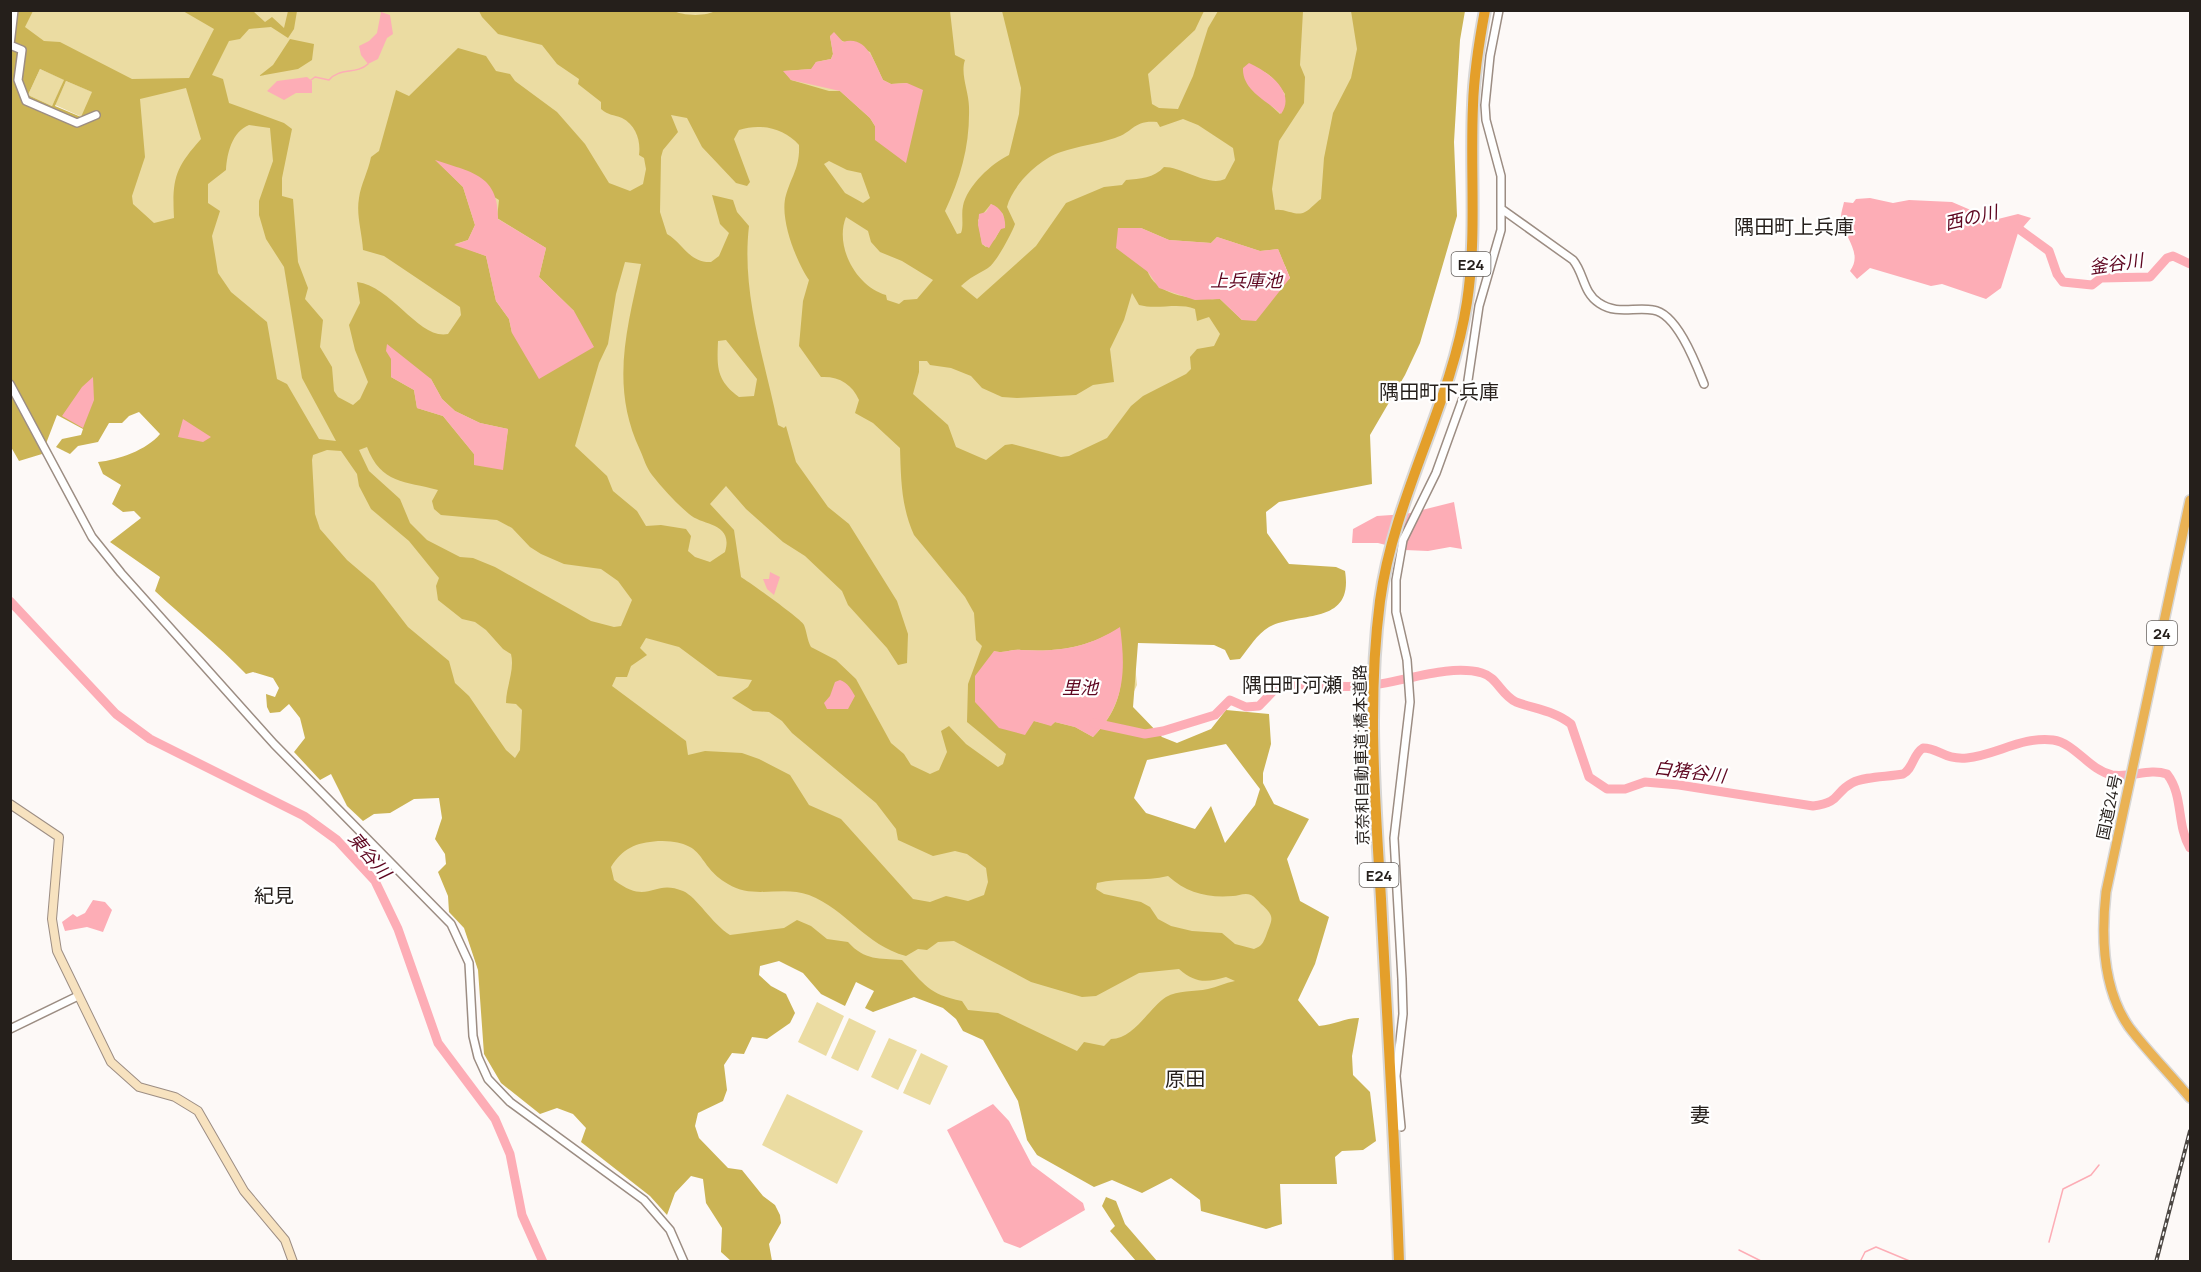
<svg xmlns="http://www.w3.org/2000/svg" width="2201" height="1272" font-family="Manrope,'Noto Sans JP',sans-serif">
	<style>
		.green { fill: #ebdca2 }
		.forest { fill: #cbb455; fill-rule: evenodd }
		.water { fill: #fdadb6 }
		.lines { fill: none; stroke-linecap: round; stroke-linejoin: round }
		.stream { stroke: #fdadb6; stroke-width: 1.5 }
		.river { stroke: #fdadb6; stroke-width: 9 }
		.tertiary-casing { stroke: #9c8d83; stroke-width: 10 }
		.secondary-casing { stroke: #9c8d83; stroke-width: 10 }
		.trunk-casing { stroke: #d8d7d6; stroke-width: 12 }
		.motorway-casing { stroke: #d8d7d6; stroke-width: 14 }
		.tertiary { stroke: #fff; stroke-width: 7 }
		.secondary { stroke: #f7e2bf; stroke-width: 8 }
		.trunk { stroke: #eab254; stroke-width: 9 }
		.motorway { stroke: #e49f2a; stroke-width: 10 }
		.rail-casing { stroke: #4c4743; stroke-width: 4 }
		.rail { stroke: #fff; stroke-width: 1.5; stroke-dasharray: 4.5; stroke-linecap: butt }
		.labels { text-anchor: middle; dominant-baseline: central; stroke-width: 4.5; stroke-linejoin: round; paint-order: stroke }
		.shield { fill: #fff; stroke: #66625f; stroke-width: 1.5 }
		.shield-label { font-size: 15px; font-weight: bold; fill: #251f1b }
		.street-label { font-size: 16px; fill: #251f1b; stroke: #fff }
		.water-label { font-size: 18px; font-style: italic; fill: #5e0620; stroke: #fff }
		.quarter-label { font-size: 20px; fill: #251f1b; stroke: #fff }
	</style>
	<rect width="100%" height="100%" fill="#fdf9f7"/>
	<!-- green -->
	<path class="green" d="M20,10L1371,11L1368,130L1122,530L1137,685L1099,767L1135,820L1288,898L1259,989L1086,1078L939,997L841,977L569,892L396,645L152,274L100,92L18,25Z
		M40,69L65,80L52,106L28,95Z
		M66,81L93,92L82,117L55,105Z
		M817,1002L844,1016L826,1056L798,1042Z
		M849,1018L876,1031L858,1071L831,1058Z
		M889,1038L917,1050L898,1090L871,1077Z
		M921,1053L948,1066L930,1105L903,1093Z
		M787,1094L863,1131L837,1184L762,1145Z"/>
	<!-- forest -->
	<path class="forest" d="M672,10C681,16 708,17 716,10L950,11L955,55L965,60C960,74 969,92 969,107C970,145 961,177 945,211L957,234L961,233C964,225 961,215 963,206C967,186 992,163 1009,155L1019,114L1021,88L1002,11H1204L1195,30L1148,74L1152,104L1159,108L1178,109L1193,76L1208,28L1218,11H1303L1300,65L1305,77L1304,103L1279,141L1272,189L1275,210C1285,208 1296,217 1305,212C1311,209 1316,202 1321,199L1324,158L1333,113L1351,78L1357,49L1351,11H1465L1460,40L1454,142L1457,216L1420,343L1405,375L1370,435L1372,484L1279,502L1266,512L1267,533L1289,564L1336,567L1345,571C1354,626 1300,611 1269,627C1257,634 1249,648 1240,659L1230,660L1225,650L1214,645L1138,643L1133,707L1162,737L1177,743L1211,729L1226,710L1269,714L1271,744L1263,773V783L1274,804L1309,819L1287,859L1300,901L1329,917L1315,964L1298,1000L1319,1026C1334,1025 1344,1018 1359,1018L1352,1056L1353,1075L1370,1092L1376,1141L1363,1150L1342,1151L1335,1157L1337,1184H1280L1282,1224L1266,1229L1201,1211L1200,1200L1171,1178L1142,1193L1112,1180L1094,1187L1037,1155L1027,1140L1018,1101L983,1040L963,1031L956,1019L943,1008L914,997L873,1012L865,1008L874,991L856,982L845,1006L821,994L803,973L779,961L760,966L759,975L771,986L786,994L795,1013L790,1023L767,1039L752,1037L744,1054L732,1053L724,1065L727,1090L723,1101L698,1113L695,1126L699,1138L728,1168L742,1170L763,1196L775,1205L780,1215L781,1223L769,1244L772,1261H731L721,1252L722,1228L706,1203L703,1179L691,1176L675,1193L667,1215L650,1196L581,1142L586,1128L573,1114L557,1108L540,1114L501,1083L484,1054L478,970L464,928L449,912L448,896L438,872L446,864L445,854L435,839L442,818L439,798L414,799L390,813L374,814L363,821L347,806L331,774L320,780L294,752L305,738L300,718L289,704L280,712L270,713L267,707L266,694L275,697L279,688L273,678L253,672L246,674C217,644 185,619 155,591L160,577L110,542L141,518L134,511L123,512L112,504L121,485L103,474L98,462C118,460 147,450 160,434L139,412L129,416L122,423H109L98,442L78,446L70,454L56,447L62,439L81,435L83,429L57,415L42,454L19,461L11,447L10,11H33L25,27L44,41L60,42L132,79L189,78L214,29L183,11H253L265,22L272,17L284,28L288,11H297L294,29L288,38L271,27L249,29L240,39L229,41L212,75L223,79L229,103L284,123L292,129L282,178V196L293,199L298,262L308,288L305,299L323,320L320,347L332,367L334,391L338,397L353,405L360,399L368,382L355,350L349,325L360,303L357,282C393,287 419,340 448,334L461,315L460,307L384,256L363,250C362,232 356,215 359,198C361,184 368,172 371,157L379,151L396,90L409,96L458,48L486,56L496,71L510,74L515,81L557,112L585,144L609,183L630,191L643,184L646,169L644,158L639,155C641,141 636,125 622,118C613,114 609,116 601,109V102L578,84L579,79L557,64L542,45L498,34L482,17L479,11ZM830,36L870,52L883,80L891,84L907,83L875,126L870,118L840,91H829L791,80L784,71L812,69L816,62L831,59L833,54ZM1243,68C1267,69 1272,75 1285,94L1280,114L1248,84ZM40,69L64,80L52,106L28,95ZM66,81L92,92L81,117L55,106ZM186,88L201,139C175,168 172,179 174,218L154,223L133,204L132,196L145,157L140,99ZM671,115L687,118L702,147L736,183L747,186L750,182L734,139L739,130C760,123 784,128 799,145C800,167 792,175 786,195C779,218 796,261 809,280L803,301L799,346L821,377C839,376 852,384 859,400L855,413L873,423L900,448C901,479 901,506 914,535L965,597L974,613L976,640L982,646L968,684L967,722L1006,754L1003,764L998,767L966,744L949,726L941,731L947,752L939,770L930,774L911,765L904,754L891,743L856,679L836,660L811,647C807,640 807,632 804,625C801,619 749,582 741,577L734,530L710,504L726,486L746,509L783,542L805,556L842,591L848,605L887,648L898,665L907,663L908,634L897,601L849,524L828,507L796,462L786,426L784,428L778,425C765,360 741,294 749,226L737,212L733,200L712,195L720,224L729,233L719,256L711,262C689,263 683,243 667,234L660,212L661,157L663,150L678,132ZM1183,119L1198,125L1233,148L1235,160L1225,179C1208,187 1183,167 1164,167C1154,178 1140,179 1126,180L1122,185L1104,187L1066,203L1036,246L977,299L961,286C969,278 978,274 988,268C996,263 1012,233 1015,224L1007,207C1012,186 1039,159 1061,152C1078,146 1097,144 1115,138C1134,132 1133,120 1157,122L1160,127ZM249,125L270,128L273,161L259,201V215L266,239L284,267L302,378L336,441L319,439L287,384L277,379L267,322L231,292L218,273L212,236L220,211L208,203V184L226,170C227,153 232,132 249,125ZM437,161L499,200L497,218L546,248L539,277L574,311L512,333L509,319L496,301L486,256L455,244L468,240L475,225L463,187ZM829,161L847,170L861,173L870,198L863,203L845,193L824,164ZM991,204L1003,214L1005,228H1001L995,239L986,247L982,244L978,220ZM846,217L868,231L871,242L880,252L902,261L933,280L917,299L904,300L899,304L887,300L886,295C857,287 834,247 846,217ZM1141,228L1169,240L1211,243L1217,237L1260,251L1278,249L1290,278L1242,320L1220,299C1196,300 1156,297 1147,270C1143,257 1143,242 1141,228ZM625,262L641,264C627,329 610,386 640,450C644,459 646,467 652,475C663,489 676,503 689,514C702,526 734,522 725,552L710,562L695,557L688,551L691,536L686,529L661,525L646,526L637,511L613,491L607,476L575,446L599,363L608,344L616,294ZM1132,293L1139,305C1158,310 1178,302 1195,309L1197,321L1209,317L1220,334L1214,346L1197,349L1190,357L1191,369L1186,374L1143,396L1131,406L1107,438L1069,456L1061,457L1012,444L1005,445L986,460L956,447L948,425L913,394L919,372V361H927L930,365L951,368L971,376L982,388L1002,397L1017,398L1076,395L1093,385L1114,382L1110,349L1124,320ZM726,340L757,379L754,396L739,397C716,380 717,367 718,341ZM391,359L431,379L442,399L455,411L480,423L508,429L502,469L474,454L443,416L417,408L414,390L391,377ZM367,447C381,484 405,481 438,490L432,501L434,509L441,515L497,520L512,528L530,547L541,554L564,564L601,569L618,581L632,600L621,626L614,627L591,621L495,567L473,558L460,557L427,540L410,523L400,499L369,471L359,450ZM327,450L341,451L357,474L359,486L371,509L409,541L439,578L436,586L438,600L462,619L475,622L486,630L503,649L511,654C515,670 506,687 506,703L516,704L522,710L520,750L515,758L506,750L469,696L455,683L449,661L408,627L374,583L347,560L320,529L315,514L312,460L313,455ZM1120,628C1122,674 1128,701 1093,737L1075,727L1055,722L1051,725L1034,721L994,651C1005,654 1011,649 1021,650C1060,652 1086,648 1120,628ZM646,638L679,647L718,676L752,680L748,687L732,698L753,711L769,712L782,721L792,733L876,803L896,829L898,840L933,856L955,851L967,854L986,868L988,882L984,895L968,901L946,896L930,902L913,899L841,819L809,805L790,775L759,759L742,753L705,751L688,755L686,741L612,686L616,677H627L631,666L647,655L640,648ZM1226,744L1260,789L1255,805L1225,843L1211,806L1195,829L1146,813L1134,798L1147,760ZM658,841C709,841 694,864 728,884C754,900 782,885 809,895C847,910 865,945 906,956L918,949L927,950L938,942L954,941L1031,982L1082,997L1096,996L1139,973L1179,969C1195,983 1206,983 1226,977L1235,981C1225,983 1217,987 1208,989C1194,992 1178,990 1166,997C1148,1009 1134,1039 1111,1039L1104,1046L1084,1042L1077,1051L998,1013L968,1010L962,1001C928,994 925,985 902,960C879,958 865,961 848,942L827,939L811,926L797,920L784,928L730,935C712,924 697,897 683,891C652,878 650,907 614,880L611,867C623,848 635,843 658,841ZM1168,876C1187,893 1207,898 1233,896C1238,896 1245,892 1251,895C1255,897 1258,901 1261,904C1276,917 1272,919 1266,936C1263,943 1262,946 1254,949L1235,944L1222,933L1192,931L1171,926L1158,919L1150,907L1141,902L1104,894L1096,889L1097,883C1121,877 1145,882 1168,876Z
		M290,39L314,44L312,60L298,69L259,76L273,65Z
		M1106,1197L1116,1201L1125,1224L1157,1261H1136L1110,1231L1115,1226L1102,1206Z"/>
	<!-- water -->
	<path class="water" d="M381,12L390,15L393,34L387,38L378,59L368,64L361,55L359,46L369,41L377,33Z
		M834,32L843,42C867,35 874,62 883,80L891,84L907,83L923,90L906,163L875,140V126L870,118L840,91L791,80L783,71L811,69L816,62L831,59L833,54L830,36Z
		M1249,63C1267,71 1297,92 1281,114C1268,101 1242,91 1243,68Z
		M307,77L312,81V93H296L284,100L267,91L277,81Z
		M435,160C470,172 499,174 498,219L546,248L539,277L574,311L594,347L539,379L512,333L509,319L496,301L486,256L454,245L468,240L475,225L463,187Z
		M1870,198L1893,203L1909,200L1952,202L1994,220L2018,214L2031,218L2018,233L2001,288L1986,299L1942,284L1931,286L1870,268L1857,279L1850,271C1864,252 1842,236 1841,217C1841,212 1843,207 1844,202L1853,203L1856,199Z
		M991,204C1002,208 1006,218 1005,228L1001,229L989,248L982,244L978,225L979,214L986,212Z
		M1118,228H1141L1169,240L1211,243L1217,237L1260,251L1278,249L1290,278L1256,321L1242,320L1220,299L1195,300L1159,288L1148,272L1116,248Z
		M387,344L431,379L442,399L455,411L480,423L508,429L503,470L474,465V454L443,416L417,408L414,390L391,377V359L386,351Z
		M93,377L94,400L83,428L62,416L82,387Z
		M183,419L211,437L203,442L178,437Z
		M1454,502L1462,549L1450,547L1428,551L1405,550L1378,543H1352L1353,529L1377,516L1406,514Z
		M770,572L780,577L774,595L767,589L763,579H769Z
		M1120,627C1126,671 1125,704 1093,737L1075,727L1055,722L1051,726L1034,721L1025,735L999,728L975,702V676L994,651C1005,654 1011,649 1021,650C1060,652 1087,648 1120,627Z
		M840,680C848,683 851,689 855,696L848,709H827L824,703L830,696L835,682Z
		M93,900L105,902L112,910L103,932L87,927L65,931L62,922L73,914L77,917L85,913Z
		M993,1104L1009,1121L1032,1165L1083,1203L1085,1210L1020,1248L1004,1242L947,1130Z"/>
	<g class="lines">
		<!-- stream -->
		<path class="stream" d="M311,80L315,77L329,80C340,67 356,75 368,64
			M2049,1242L2063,1189L2091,1175L2099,1165
			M1739,1250L1763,1262
			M1860,1262L1865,1252L1876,1247L1912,1262"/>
		<!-- river -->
		<path class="river" d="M2012,224L2049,251L2057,274L2063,282L2092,285L2101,278L2150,277L2167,258L2173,256L2190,264
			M10,601L116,714L150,739L304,816L337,840L375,881L398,929L438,1043L495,1119L510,1154L522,1215L543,1262
			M1094,723L1145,734L1163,731L1215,715L1230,700L1246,707L1259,706L1280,684C1308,684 1335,688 1363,686C1399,684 1447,663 1482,673C1497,677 1501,695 1516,702C1535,709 1555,711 1571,724L1589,777L1607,789H1625L1645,782L1679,785L1813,806C1842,802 1833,793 1852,783C1865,776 1888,777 1903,774C1913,769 1913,754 1923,748C1939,748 1944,760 1967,758C1996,755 2023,736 2053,740C2075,743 2089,770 2112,775C2131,778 2149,768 2167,774C2184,796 2176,824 2190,848"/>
		<defs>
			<path id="tertiary" d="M10,45L22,50L18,80L26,101L77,123L96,115
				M10,45L14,10
				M1503,210L1573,260C1584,273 1583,293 1599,303C1617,315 1633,307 1653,310C1677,313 1696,364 1704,384
				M10,384L92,537L121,573L274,744L451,924L469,963L473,1036L478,1057L488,1079L510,1102L644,1200L670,1230L684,1262
				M10,1029L78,996
				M1401,1127L1396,1076L1403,1014L1402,979L1394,838L1410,702L1407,660L1396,612V580L1403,540L1436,473L1467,387L1479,306L1501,230V176L1486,120L1485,105L1490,56L1499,10"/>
			<path id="secondary" d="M10,804L59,837L52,919L57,951L111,1062L139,1087L175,1097L198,1111L244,1191L285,1240L293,1262"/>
			<path id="trunk" d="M2190,500L2106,892C2101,937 2102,988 2129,1027C2147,1051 2171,1075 2190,1098"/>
			<path id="motorway" d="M1399,1262C1395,1141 1387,1020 1381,899C1375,799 1367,701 1380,601C1394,497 1451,405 1467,302C1477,236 1470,171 1473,105C1474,73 1479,42 1485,10"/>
		</defs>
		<!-- tertiary casing -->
		<use href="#tertiary" class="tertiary-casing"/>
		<!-- secondary casing -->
		<use href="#secondary" class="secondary-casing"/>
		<!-- trunk casing -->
		<use href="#trunk" class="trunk-casing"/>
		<!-- motorway casing -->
		<use href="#motorway" class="motorway-casing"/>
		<!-- tertiary -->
		<use href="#tertiary" class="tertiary"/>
		<!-- secondary -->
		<use href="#secondary" class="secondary"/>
		<!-- trunk -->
		<use href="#trunk" class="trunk"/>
		<!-- motorway -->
		<use href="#motorway" class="motorway"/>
		<defs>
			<path id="rail" d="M2156,1262L2190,1131"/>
		</defs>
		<!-- rail casing -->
		<use href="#rail" class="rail-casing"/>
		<!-- rail -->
		<use href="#rail" class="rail"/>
	</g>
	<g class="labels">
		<!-- shield labels -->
		<g class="shield">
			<rect x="1451.5" y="252" width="39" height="24" rx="4.5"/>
			<rect x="2147" y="621" width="30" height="24" rx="4.5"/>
			<rect x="1359.5" y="863" width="39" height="24" rx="4.5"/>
		</g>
		<g class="shield-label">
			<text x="1471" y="264">E24</text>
			<text x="2162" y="633">24</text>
			<text x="1379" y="875">E24</text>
		</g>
		<!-- street labels -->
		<g class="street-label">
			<text transform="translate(1361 755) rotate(-91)">京奈和自動車道;橋本道路</text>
			<text transform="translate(2109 807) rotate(-78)">国道24号</text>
		</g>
		<!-- water labels -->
		<g class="water-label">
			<text transform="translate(1971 217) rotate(-13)">西の川</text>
			<text transform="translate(2116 263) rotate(-8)">釜谷川</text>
			<text x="1246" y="280">上兵庫池</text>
			<text x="1080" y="687">里池</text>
			<text transform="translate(1690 771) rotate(7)">白猪谷川</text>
			<text transform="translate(370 855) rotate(50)">東谷川</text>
		</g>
		<!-- quarter labels -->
		<g class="quarter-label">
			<text x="1794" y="226">隅田町上兵庫</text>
			<text x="1439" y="391">隅田町下兵庫</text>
			<text x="1292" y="684">隅田町河瀬</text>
			<text x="274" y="895">紀見</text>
			<text x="1185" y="1078">原田</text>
			<text x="1700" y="1114">妻</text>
		</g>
	</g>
	<!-- border -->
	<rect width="2201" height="1272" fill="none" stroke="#251f1b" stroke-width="24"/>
</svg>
